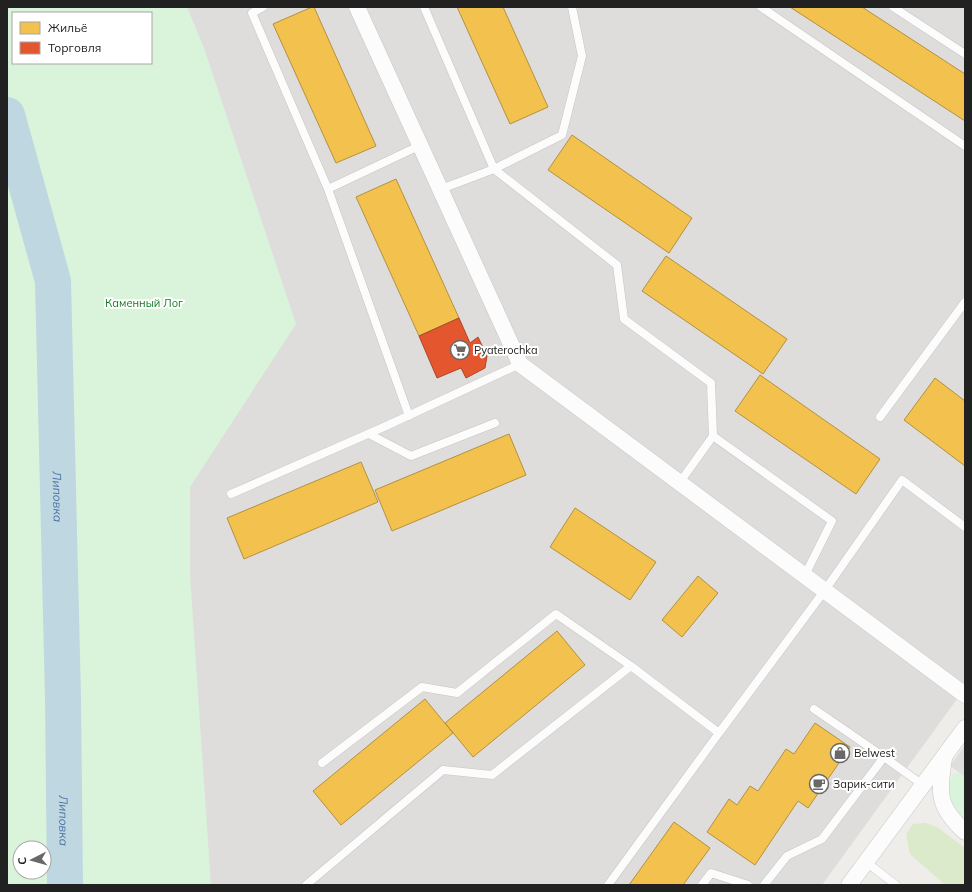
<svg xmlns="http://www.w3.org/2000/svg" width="972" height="892" font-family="Mulish,sans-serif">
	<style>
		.residential { fill: #dedddb }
		.grass { fill: #daeaca }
		.park { fill: #daf3db; fill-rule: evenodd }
		.parking { fill: #dfdedd }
		.homes { fill: #f2c14e; stroke: #b39140 }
		.shops { fill: #e4572e; stroke: #aa472a }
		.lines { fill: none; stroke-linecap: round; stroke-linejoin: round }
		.river { stroke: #bfd7e0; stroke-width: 36 }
		.service-casing { stroke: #c6c5c4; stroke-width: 9 }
		.minor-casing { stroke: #c6c5c4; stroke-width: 17 }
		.service { stroke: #fdfcfc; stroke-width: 8 }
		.minor { stroke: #fdfcfc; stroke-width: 16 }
		.labels { text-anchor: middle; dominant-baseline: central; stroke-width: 4; stroke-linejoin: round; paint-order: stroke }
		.park-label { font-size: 11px; fill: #107d21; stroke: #fff }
		.poi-label { font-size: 11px; fill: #212121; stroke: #fff; text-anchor: start }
		.water-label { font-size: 12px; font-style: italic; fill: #4d74a5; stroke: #fff }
	</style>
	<rect width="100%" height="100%" fill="#efedea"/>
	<!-- residential -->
	<path class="residential" d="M172,7H965V688L822,885H193Z"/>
	<!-- grass -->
	<path class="grass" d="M925,823L937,827L965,848V885H945L910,854L906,834L913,824Z"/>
	<!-- park -->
	<path class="park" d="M7,7H187L204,48L296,324L190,487V575L211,885H7ZM13,13H151V63H13ZM20,848H44V872H20Z
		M953,773H965V818L952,807L947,787Z"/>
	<!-- parking -->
	<path class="parking" d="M965,745V774L964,776L950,766Z"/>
	<!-- homes -->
	<path class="homes" d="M312,7H314L376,146L336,163L273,24Z
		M457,7H503L548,107L510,124Z
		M790,7H862L965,74V121Z
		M572,135L692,218L669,253L548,170Z
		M396,179L459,318L419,336L356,197Z
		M666,256L787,339L763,374L642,291Z
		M760,375L880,459L856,494L735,411Z
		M935,378L965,401V466L904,420Z
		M509,434L526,475L392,531L375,490Z
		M361,462L378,502L244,559L227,518Z
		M575,508L656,562L630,600L550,547Z
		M698,576L718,593L682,637L662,620Z
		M557,631L585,665L473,757L445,723Z
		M425,699L453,733L341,825L313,791Z
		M815,723L850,747L808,808L798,801L755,865L707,832L729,799L737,805L750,786L758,791L786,749L794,754Z
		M674,822L710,848L683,885H629Z"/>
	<!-- shops -->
	<path class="shops" d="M459,318L470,343L478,337L487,356L485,368L466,378L461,368L437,378L419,336Z"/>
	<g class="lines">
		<!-- river -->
		<path class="river" id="s1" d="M7,115L53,281L63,698L65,885"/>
		<defs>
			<path id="service" d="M263,7L252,13L328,189L409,416
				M424,7L494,169L617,265L624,319L711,383L713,436L832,521L805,575
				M761,7L965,146
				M893,7L965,54
				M328,189L421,145
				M441,189L494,169L562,135L582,56L572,7
				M880,417L965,302
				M369,434L411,456L495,423
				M680,482L713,436
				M231,494L386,426L520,364
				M814,709L884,757
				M322,763L422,687L457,693L556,614L631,666
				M866,862L896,885
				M306,885L443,770L492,775L631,666L719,733L825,590L902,480L965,527
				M608,885L719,733
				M702,885L711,873L748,885
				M764,885L787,856L822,839L884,757L923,785"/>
			<path id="minor" d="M357,7L520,364L965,695
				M944,759C938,794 938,807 965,832
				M849,885L965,728"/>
		</defs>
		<!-- service casing -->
		<use href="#service" class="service-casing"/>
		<!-- minor casing -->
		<use href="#minor" class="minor-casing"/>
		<!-- service -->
		<use href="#service" class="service"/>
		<!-- minor -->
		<use href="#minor" class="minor"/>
	</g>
	<!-- icons -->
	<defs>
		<symbol id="supermarket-ring" viewBox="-11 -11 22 22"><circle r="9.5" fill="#fff" stroke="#696867" stroke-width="1.5"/><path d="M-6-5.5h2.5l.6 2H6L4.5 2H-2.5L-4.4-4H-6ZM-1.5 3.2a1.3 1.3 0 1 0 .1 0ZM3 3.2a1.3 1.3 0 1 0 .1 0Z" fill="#696867"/></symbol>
		<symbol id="shop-ring" viewBox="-11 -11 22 22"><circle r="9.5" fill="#fff" stroke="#696867" stroke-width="1.5"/><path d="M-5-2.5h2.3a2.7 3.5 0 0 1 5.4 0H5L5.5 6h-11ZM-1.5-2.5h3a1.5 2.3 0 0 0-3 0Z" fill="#696867"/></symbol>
		<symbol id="cafe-ring" viewBox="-11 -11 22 22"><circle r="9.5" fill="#fff" stroke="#696867" stroke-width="1.5"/><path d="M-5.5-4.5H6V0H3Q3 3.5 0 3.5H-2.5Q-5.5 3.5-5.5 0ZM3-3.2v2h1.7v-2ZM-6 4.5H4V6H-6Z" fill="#696867"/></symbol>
	</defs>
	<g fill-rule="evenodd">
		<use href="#supermarket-ring" x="449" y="339" width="22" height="22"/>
		<use href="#shop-ring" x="829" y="742" width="22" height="22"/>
		<use href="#cafe-ring" x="808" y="773" width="22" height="22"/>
	</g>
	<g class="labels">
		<!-- park labels -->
		<g class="park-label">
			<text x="144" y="303">Каменный Лог</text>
		</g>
		<!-- poi labels -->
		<g class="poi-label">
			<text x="474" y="350">Pyaterochka</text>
			<text x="854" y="753">Belwest</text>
			<text x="833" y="784">Зарик-сити</text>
		</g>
		<!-- water labels -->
		<g class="water-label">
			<text stroke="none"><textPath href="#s1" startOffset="388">Липовка</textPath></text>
			<text stroke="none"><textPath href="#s1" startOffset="712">Липовка</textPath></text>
		</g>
	</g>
	<!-- border -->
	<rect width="972" height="892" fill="none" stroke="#212121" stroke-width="16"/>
	<!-- legend -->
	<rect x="12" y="12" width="140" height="52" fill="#ffffff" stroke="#a6a6a6"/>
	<rect x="20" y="22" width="20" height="12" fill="#f2c14e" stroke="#a6a6a6"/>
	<text x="48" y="32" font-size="12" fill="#212121">Жильё</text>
	<rect x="20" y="42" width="20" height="12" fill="#e4572e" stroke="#a6a6a6"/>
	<text x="48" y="52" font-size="12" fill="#212121">Торговля</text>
	<!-- north arrow -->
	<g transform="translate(32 860) rotate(264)"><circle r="19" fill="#ffffff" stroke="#a6a6a6"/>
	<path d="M0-3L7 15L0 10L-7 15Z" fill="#696867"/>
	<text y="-6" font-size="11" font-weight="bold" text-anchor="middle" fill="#212121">С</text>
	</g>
</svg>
